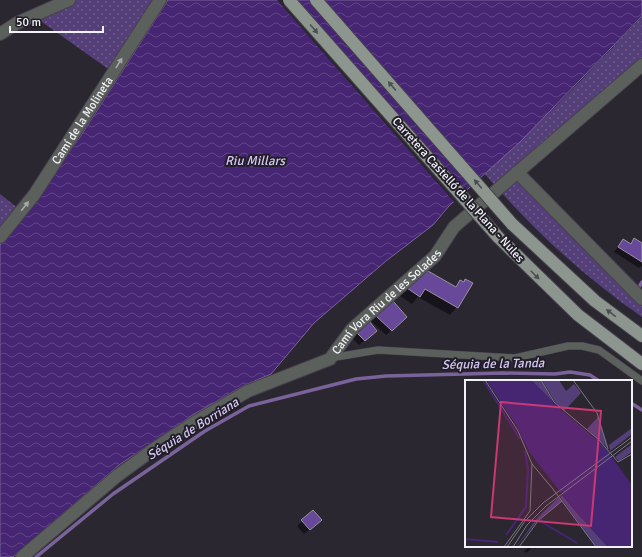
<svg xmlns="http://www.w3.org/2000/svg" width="642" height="557" font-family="Signika,sans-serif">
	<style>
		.grass { fill: url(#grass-dots) }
		.water { fill: url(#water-waves); stroke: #7a629b }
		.pier { fill: #2a2731 }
		.shadow { fill: #0007 }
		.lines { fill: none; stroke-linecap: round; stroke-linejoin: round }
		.stream { stroke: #7a629b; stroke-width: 3.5 }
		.building { fill: #684999; stroke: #9793a0 }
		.lane-casing { stroke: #46434d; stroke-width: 8 }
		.street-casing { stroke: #46434d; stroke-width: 14 }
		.primary-casing { stroke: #46434d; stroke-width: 14 }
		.lane { stroke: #5b605c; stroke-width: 7 }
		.street { stroke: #5b605c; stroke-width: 12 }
		.primary { stroke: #8c968e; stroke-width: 12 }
		.primary-bridge-casing { stroke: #46434d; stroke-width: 14; stroke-linecap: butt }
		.primary-bridge { stroke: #8c968e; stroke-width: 12 }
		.oneway { fill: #4c4e50 }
		.oneway2 { fill: #a7a8aa }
		.labels { text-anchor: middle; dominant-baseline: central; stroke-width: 4; stroke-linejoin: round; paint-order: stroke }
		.street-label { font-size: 12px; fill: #f3f1f8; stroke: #211e27 }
		.water-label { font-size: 13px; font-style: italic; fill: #d4c6f3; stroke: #211e27 }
		.inset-river { fill: none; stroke: #462573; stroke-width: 2 }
		.inset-road { fill: none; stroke: #7a7881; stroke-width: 1 }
		.view { fill: #c93973; fill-opacity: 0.15; stroke: #c93973; stroke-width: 2 }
		.inset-edge { fill: none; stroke: #f3f1f8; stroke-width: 2 }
	</style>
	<defs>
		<pattern id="grass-dots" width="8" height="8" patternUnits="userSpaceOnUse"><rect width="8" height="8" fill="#543f79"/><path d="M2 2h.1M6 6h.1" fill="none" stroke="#6d5b8d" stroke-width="1.8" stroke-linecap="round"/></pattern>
		<pattern id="water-waves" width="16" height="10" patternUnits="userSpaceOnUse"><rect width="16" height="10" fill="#462573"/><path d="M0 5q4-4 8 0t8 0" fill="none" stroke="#614588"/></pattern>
	</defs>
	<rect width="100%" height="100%" fill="#2a2731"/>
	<!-- grass -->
	<path class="grass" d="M73,0H157L111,71L35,17Z
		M642,17V63L497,188L485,174L558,104Z
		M517,175L642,302V317C590,281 542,238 499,190Z
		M0,194L19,209L0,232Z"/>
	<!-- water -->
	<path class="water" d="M168,0H642V16L520,142L449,206L433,225L386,261L314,323L271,374L245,385L196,413L119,465L13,557H0V245L80,137Z"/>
	<!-- pier -->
	<path class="pier" d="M277,0H296L466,194L455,203Z"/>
	<!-- shadow -->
	<path class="shadow" d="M635,239L642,244V266L639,268L614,252L623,240L630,244Z
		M428,272L454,287L460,281L463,283L466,280L457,307L450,315L418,297L412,304L400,296Z
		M392,302L401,322L386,335L371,321Z
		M368,323L370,335L359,345L352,338Z
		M313,511L315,525L304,534L297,526Z
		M533,546H541L535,549Z
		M529,547L531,549L526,553L524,551Z"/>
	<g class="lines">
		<!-- stream -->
		<path class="stream" d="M639,287L642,282
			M631,403L642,410
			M36,557L113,494L205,431L249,406L356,379L386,376L503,373L555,374L570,372L590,375L599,381"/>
	</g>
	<!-- building -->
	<path class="building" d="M634,238L642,243V262L618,247L623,239L631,244Z
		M428,271L456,287L460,280L464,282L465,279L473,283L458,308L425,289L420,297L407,288Z
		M393,301L407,317L392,331L375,315Z
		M369,321L377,331L365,341L356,332Z
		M313,510L322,520L310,530L301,520Z"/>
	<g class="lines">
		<defs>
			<path id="lane" d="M330,358L378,350L515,358L568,346H582L599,350L642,381"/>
			<g id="street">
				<path d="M0,34L17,23L69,0"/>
				<path d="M517,172L642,299"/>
				<path id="s1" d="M0,237L34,195L160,0"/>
				<path id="s2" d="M22,557L117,476L154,449L195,422L248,391L330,359L352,329L435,256L454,227L642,65"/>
			</g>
			<path id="primary" d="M512,224L595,301L642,336
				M498,237L578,315L642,364"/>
		</defs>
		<!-- lane casing -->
		<use href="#lane" class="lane-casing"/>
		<!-- street casing -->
		<use href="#street" class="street-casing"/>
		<!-- primary casing -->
		<use href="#primary" class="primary-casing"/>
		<!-- lane -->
		<use href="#lane" class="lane"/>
		<!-- street -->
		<use href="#street" class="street"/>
		<!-- primary -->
		<use href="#primary" class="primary"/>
		<defs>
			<path id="primary-bridge" d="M289,0L498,237
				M316,0L512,224"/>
		</defs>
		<!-- primary-bridge casing -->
		<use href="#primary-bridge" class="primary-bridge-casing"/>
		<!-- primary-bridge -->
		<use href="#primary-bridge" class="primary-bridge"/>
	</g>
	<!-- one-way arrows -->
	<defs><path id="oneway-solid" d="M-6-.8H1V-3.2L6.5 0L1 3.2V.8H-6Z"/></defs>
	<g class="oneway">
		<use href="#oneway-solid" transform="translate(314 29) rotate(49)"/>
		<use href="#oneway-solid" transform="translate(392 86) rotate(-131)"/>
		<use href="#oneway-solid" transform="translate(478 184) rotate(-131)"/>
		<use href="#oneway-solid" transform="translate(535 275) rotate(45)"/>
		<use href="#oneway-solid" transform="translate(611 313) rotate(-143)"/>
	</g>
	<g class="oneway2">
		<use href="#oneway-solid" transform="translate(119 63) rotate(-58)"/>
		<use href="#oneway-solid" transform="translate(25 206) rotate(-51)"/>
	</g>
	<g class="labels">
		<!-- street labels -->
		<g class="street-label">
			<text stroke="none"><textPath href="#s1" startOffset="143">Camí de la Molineta</textPath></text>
			<text transform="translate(458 190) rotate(48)">Carretera Castelló de la Plana - Nules</text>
			<text stroke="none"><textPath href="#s2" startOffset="450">Camí Vora Riu de les Solades</textPath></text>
		</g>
		<!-- water labels -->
		<g class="water-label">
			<text x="255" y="161">Riu Millars</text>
			<text transform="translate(493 364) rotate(-1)">Séquia de la Tanda</text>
			<text transform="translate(193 429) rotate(-32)">Séquia de Borriana</text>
		</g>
	</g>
	<!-- overview -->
	<g transform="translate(465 380)">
		<rect width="167" height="167" fill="#2a2731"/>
		<path d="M77,0H94L101,11L109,4L116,13L99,31L90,22ZM133,37L143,68L122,49ZM167,48V54L145,71L144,65ZM167,64V72L154,81L150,77ZM97,115L112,133L143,167H131L95,117ZM94,117L97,121L72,141L51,167L72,138Z" fill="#543f79"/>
		<path d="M66,0H76L88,22Z" fill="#543f79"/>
		<path d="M21,0H66L95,29L139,66L167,105V167H143L112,133L65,73L51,45Z" fill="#462573"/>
		<path class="inset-river" d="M18,0L55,59M75,141L112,163M41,155L61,127L63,89L60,71M0,159L33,162"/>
		<path class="inset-road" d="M20,0L53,51L67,84L88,109L131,167M76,0L89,22L134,60L153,82L167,74M108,0L132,33L143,69M39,167L65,131L67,84M42,167L60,141L78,123L167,57M48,167L62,145L81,126L167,61M54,167L73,141L97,121"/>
		<path class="view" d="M36,22L136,31L126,146L26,137Z"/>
		<rect width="167" height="167" class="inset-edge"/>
	</g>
	<!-- scale -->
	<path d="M10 26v6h93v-6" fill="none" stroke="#f3f1f8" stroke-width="2"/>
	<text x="16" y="26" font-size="12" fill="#f3f1f8" stroke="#211e27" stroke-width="3" paint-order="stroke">50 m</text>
</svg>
